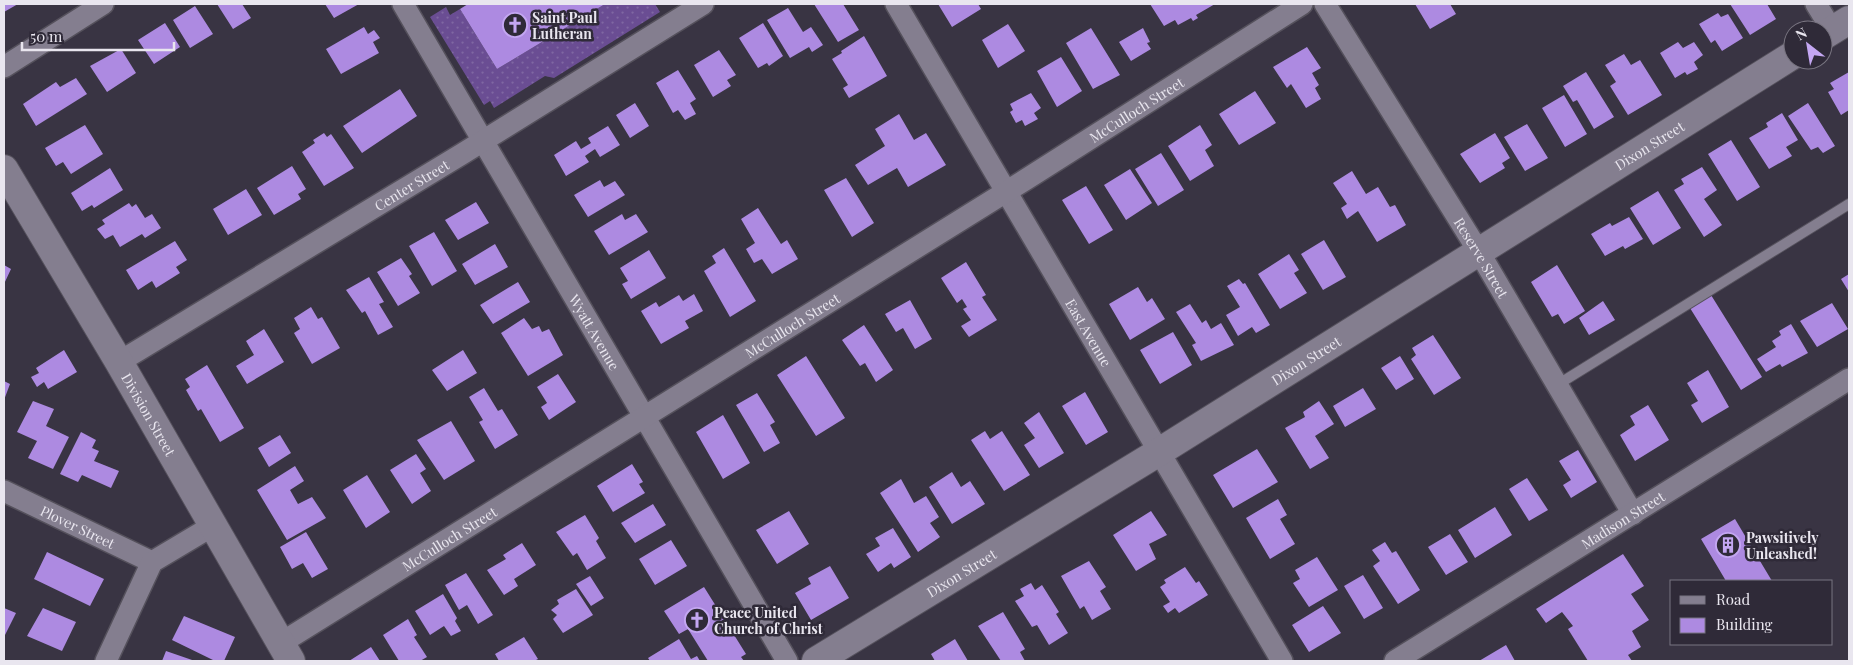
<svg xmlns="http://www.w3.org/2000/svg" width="1853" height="665" font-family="'Playfair Display',serif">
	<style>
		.grass { fill: url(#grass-dots) }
		.building { fill: #ad8ae1 }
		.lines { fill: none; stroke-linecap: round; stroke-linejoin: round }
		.lane-casing { stroke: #55515c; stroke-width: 12 }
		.street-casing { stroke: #55515c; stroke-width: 24 }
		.secondary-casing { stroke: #55515c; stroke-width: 30 }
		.lane { stroke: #847e8f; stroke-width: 10 }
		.street { stroke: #847e8f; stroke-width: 21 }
		.secondary { stroke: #847e8f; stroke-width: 28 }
		.labels { text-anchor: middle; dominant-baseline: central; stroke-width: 5; stroke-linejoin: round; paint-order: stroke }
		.poi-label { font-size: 14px; font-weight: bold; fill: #e9e6ef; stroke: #2f2a38; text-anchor: start }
		.street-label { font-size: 14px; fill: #e9e6ef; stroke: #2f2a38 }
	</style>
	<defs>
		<pattern id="grass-dots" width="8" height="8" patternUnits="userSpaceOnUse" patternTransform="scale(1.25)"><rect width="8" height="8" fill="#6a4d93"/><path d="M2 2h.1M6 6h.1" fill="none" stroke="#7f67a2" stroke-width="1.8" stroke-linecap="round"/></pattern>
	</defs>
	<rect width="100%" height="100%" fill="#393443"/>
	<!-- grass -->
	<path class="grass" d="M605,4H655L660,12L554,78L545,76L494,108L490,101L484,105L430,17L446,7L450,15L460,9L497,69Z"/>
	<!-- building -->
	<path class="building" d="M4,4H18L4,12Z
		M217,4H242L251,18L233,29Z
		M325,4H359L334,18Z
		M468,4H605L497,69L460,9Z
		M814,4H843L859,30L838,42Z
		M938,4H978L981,9L952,27Z
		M1150,4H1215L1196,15L1198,18L1193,21L1191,18L1178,25L1175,20L1164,26Z
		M1415,4H1450L1456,14L1430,29Z
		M1730,4H1767L1776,19L1750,35Z
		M195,6L213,34L190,48L173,20Z
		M788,8L803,32L811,27L823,45L812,52L809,47L790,58L767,20Z
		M1718,13L1721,17L1728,14L1743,38L1722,51L1715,40L1711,43L1699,24Z
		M165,23L180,47L154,64L138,40Z
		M763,23L783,56L769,66L767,63L758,68L739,38Z
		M1008,24L1025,51L998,68L982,40Z
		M364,27L368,34L374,30L380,38L373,42L379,53L341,74L326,49Z
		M1091,28L1120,75L1093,89L1066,43Z
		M1143,28L1150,42L1147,43L1151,49L1131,61L1119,42Z
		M864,36L887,76L849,98L843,88L848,85L832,59L842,53L841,51Z
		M1678,42L1683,48L1694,42L1703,55L1694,62L1698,69L1687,75L1685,72L1675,78L1660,53Z
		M1307,47L1321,68L1312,73L1319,85L1315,88L1321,99L1306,108L1291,84L1287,88L1273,67Z
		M121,49L136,73L107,92L90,66Z
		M719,50L736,75L727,80L731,86L713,97L694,65Z
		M1624,54L1631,65L1640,60L1662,95L1628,115L1610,86L1616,82L1605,65Z
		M1061,57L1082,91L1057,107L1037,71Z
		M678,70L696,99L690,103L696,114L685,120L678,110L673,113L656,83Z
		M1586,72L1614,117L1594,129L1577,100L1573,102L1563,86Z
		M1849,72V110L1841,115L1828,92L1834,89L1830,83Z
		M76,78L87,94L36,126L23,104L56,82L60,87Z
		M400,89L417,116L362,153L343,126Z
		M1255,91L1276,123L1239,145L1219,114Z
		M1031,93L1041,108L1034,113L1038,119L1025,126L1022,120L1016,123L1010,112L1013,110L1010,104Z
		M1564,95L1587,134L1565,147L1542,108Z
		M635,103L649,126L630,138L616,115Z
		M1808,103L1835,146L1823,153L1818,147L1811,150L1788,116Z
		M1782,113L1798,140L1786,147L1792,156L1769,169L1749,138L1768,127L1766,123Z
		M899,114L914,140L926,133L946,165L908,187L897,168L868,185L855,165L885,146L875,129Z
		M1527,124L1548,158L1525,171L1504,137Z
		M85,125L103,154L71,174L63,162L56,166L45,148Z
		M1200,125L1212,145L1205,150L1214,166L1190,181L1168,146Z
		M608,126L620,145L600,157L595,149L585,156L589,162L566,176L554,155L576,141L581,149L591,143L588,138Z
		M324,133L327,137L331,134L354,168L324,186L302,152L315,143L313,140Z
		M1495,133L1510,158L1502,163L1505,168L1480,183L1460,154Z
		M1731,140L1760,187L1737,201L1708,154Z
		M1161,153L1184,190L1158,206L1135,169Z
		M292,166L306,189L298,194L301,199L274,215L257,188Z
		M1702,167L1717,190L1704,199L1722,225L1704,237L1674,190L1684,184L1681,179Z
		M110,168L123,190L94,208L92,205L82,211L71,193Z
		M1130,169L1152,203L1126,220L1104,185Z
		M1352,171L1366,194L1378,187L1390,207L1395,205L1406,225L1377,242L1358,211L1347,219L1341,208L1347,204L1333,183Z
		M846,178L874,223L852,237L824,190Z
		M600,180L604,187L615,181L625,195L588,217L574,195Z
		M1086,186L1113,230L1089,244L1062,200Z
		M246,189L262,215L228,235L213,209Z
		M1658,191L1681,228L1653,245L1630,208Z
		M476,202L489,223L458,240L445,220Z
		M129,203L132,207L136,204L145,218L152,214L161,228L145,238L142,234L120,247L113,235L105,239L97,229L105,224L102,220Z
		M758,208L781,244L787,240L798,259L772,274L762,259L754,263L746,249L755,243L741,219Z
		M622,214L625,220L636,214L648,232L609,255L594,231Z
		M1629,217L1643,239L1625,249L1623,246L1605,256L1591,234L1610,223L1612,226Z
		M434,232L457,271L432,286L409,246Z
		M1324,240L1346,277L1323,290L1301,254Z
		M175,241L187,260L176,267L180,273L156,288L152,281L138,290L126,270Z
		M495,244L508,267L475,285L462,264Z
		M724,248L756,301L730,317L704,271L716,263L712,256Z
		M649,250L666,278L631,299L622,284L628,281L620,268Z
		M1289,254L1299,270L1294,273L1307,293L1280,309L1258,274Z
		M401,258L412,274L409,276L420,293L398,306L377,272Z
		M966,262L986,295L982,297L997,320L969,337L961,326L971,320L963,309L967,307L962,299L957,303L941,278Z
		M4,265L11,269L4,284Z
		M1557,265L1585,311L1564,324L1558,314L1552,317L1531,282Z
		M1849,274V292L1841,279Z
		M369,277L384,302L379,304L393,327L378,335L365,311L362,313L346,290Z
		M1239,279L1243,284L1245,283L1270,325L1256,333L1252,327L1238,336L1226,315L1240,307L1227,286Z
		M518,282L530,302L493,324L480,305Z
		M1138,287L1147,302L1152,298L1165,319L1130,340L1109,304Z
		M694,294L703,311L685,321L689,328L661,344L641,311L656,302L659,307L679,295L683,301Z
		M1711,295L1762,377L1741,390L1690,308Z
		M910,300L932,339L915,349L903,328L896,332L885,314Z
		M1603,301L1615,320L1589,335L1579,318Z
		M1832,303L1848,329L1817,347L1800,321Z
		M1190,304L1202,323L1206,320L1211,329L1221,323L1234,345L1201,361L1192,345L1196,343L1176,312Z
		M311,307L318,319L322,317L340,348L312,364L294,333L300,329L294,318Z
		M524,318L532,329L539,326L542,332L549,329L563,355L528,376L501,333Z
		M1791,324L1808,353L1782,367L1780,364L1766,372L1757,359L1776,347L1772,341L1781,335L1779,331Z
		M864,325L893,370L876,382L865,363L860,366L842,340Z
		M264,329L284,362L247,384L236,366L254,355L246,341Z
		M1173,332L1192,365L1160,384L1140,350Z
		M1433,335L1461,378L1434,395L1411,359L1416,355L1412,348Z
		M64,350L77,372L48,389L44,382L37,387L31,377L39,373L36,368Z
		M463,350L477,373L447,391L432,370Z
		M806,356L845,418L816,436L777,375Z
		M1400,356L1414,379L1396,390L1381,368Z
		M207,365L244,428L220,442L201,409L198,411L186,390L190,387L185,379Z
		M1708,370L1729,407L1702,423L1691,405L1698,401L1687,383Z
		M558,374L576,402L549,420L541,407L547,403L537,387Z
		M4,381L10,384L4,400Z
		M484,388L498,411L502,409L518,435L495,449L479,422L483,420L469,397Z
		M1363,388L1376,409L1345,427L1333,406Z
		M1085,392L1108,432L1086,445L1062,406Z
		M757,393L775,422L770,425L780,443L764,452L736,405Z
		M33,401L54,409L46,426L69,437L53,469L28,458L37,441L17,432Z
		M1319,401L1334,424L1315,436L1329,458L1310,469L1285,428L1305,417L1303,412Z
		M1648,405L1669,440L1635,461L1620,435L1635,425L1630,416Z
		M1039,412L1064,453L1039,468L1024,445L1035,438L1024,423Z
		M723,415L750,463L723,479L696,432Z
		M451,421L475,461L444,480L417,440Z
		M985,431L990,439L1002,431L1030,475L1004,491L971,440Z
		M81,432L96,440L92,448L99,451L94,461L119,471L111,488L82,475L78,482L60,474Z
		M280,435L291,453L269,467L258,448Z
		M1257,449L1278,482L1233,508L1213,475Z
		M1578,450L1597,482L1571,498L1563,485L1571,480L1559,461Z
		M416,454L426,469L420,473L431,491L412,504L390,470Z
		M632,464L643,482L639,484L645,493L613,512L597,486Z
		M295,466L304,481L290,490L298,504L312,497L326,518L287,540L257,490Z
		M952,472L961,487L970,481L985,504L952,524L929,487Z
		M367,475L390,512L366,528L343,490Z
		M1527,478L1548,510L1529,521L1509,489Z
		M901,479L914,503L926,496L939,517L930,523L940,537L918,552L880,493Z
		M1278,499L1287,515L1280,519L1295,544L1270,559L1246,518Z
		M653,504L666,525L635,543L621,523Z
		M1495,507L1512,535L1475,558L1458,530Z
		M789,511L809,544L777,564L756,530Z
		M1151,511L1167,535L1149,544L1156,559L1136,571L1113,535Z
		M585,515L599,538L596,541L606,558L587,570L577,553L573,556L556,532Z
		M1735,519L1754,551L1772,581H1726L1701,539Z
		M893,528L911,557L894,568L891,563L878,572L866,554L880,546L875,538Z
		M306,532L328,569L312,578L303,563L292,569L280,547Z
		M1450,534L1468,562L1446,575L1428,547Z
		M671,540L687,566L655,585L639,559Z
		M1385,542L1392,553L1396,551L1420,590L1398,604L1373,566L1380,561L1372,550Z
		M522,543L536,565L514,579L518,586L504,595L487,570L506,559L503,555Z
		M47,552L104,579L90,606L34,579Z
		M1623,554L1644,586L1631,594L1649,620L1632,631L1641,647L1628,655L1632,661H1588L1568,629L1573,626L1562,612L1546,623L1536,609Z
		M1317,557L1338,590L1309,607L1293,583L1300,579L1295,570Z
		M1089,561L1106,587L1100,591L1111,609L1092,620L1084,606L1080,609L1061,576Z
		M830,566L849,598L811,620L795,593L811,584L808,578Z
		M1185,567L1196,583L1199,581L1208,595L1179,613L1175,608L1168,613L1163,606L1170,602L1160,587L1166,583L1164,580Z
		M466,573L493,615L478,624L467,605L459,610L445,585Z
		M1363,575L1383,608L1364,619L1344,586Z
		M590,576L604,598L591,606L576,584Z
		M1031,583L1035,590L1042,585L1059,612L1056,614L1068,633L1049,645L1037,625L1032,627L1015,601L1024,596L1020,589Z
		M704,587L746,654L741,657L744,661H708L688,629L679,634L664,611Z
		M576,589L593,615L563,633L553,619L557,615L551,610L559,604L557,600Z
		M443,594L457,618L455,621L461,631L451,636L444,626L430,635L415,611Z
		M1323,606L1341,633L1309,652L1292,625Z
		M4,608L16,613L4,637Z
		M43,608L76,622L62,651L27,636Z
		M1003,612L1025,649L1020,652L1025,661H1001L978,626Z
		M184,616L235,637L224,661H215L172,640Z
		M408,619L417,635L414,637L427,657L420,661H399L383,635Z
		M524,637L538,659L534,661H499L495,654Z
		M679,639L691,659L697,656L700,661H650L648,658Z
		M955,639L968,661H935L931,654Z
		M1506,645L1515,661H1479Z
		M371,647L380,661H349Z
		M166,651L195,661H162Z"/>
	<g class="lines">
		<defs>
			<path id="lane" d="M1557,385L1849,204"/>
			<g id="street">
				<path id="s1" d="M403,4L787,661"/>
				<path id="s2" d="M896,4L1282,661"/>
				<path id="s3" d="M1325,4L1479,252L1633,514"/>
				<path d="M1816,4L1832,30"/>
				<path d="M4,67L103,4"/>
				<path id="s4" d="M119,362L462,154L703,4"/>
				<path id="s5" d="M4,491L152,562"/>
				<path id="s6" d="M281,643L1025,180L1302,4"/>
				<path d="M106,661L152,562L214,525"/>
				<path id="s7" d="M1395,661L1849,379"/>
			</g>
			<g id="secondary">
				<path d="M1823,36L1849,20"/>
				<path id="s8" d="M4,169L119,362L291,661"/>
				<path id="s9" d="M816,661L1159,452L1793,55"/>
			</g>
		</defs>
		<!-- lane casing -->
		<use href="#lane" class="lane-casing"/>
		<!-- street casing -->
		<use href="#street" class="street-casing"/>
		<!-- secondary casing -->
		<use href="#secondary" class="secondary-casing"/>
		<!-- lane -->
		<use href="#lane" class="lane"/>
		<!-- street -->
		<use href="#street" class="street"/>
		<!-- secondary -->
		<use href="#secondary" class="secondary"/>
	</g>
	<!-- icons -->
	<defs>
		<symbol id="church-ring" viewBox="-11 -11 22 22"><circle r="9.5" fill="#2f2a38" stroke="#c4a7f2" stroke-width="1.5"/><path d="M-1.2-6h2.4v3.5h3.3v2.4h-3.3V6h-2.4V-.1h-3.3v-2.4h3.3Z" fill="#c4a7f2"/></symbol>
		<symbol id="building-ring" viewBox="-11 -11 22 22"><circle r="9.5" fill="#2f2a38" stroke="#c4a7f2" stroke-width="1.5"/><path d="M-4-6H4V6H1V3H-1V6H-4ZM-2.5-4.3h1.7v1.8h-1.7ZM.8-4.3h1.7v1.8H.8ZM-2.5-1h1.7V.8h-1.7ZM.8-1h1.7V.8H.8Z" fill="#c4a7f2"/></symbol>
	</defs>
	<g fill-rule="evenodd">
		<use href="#church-ring" x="501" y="11" width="28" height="28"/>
		<use href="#building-ring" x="1714" y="531" width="28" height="28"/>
		<use href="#church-ring" x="683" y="606" width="28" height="28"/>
	</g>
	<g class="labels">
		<!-- poi labels -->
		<g class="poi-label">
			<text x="532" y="17">Saint Paul<tspan x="532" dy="16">Lutheran</tspan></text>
			<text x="1746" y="537">Pawsitively<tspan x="1746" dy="16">Unleashed!</tspan></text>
			<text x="714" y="612">Peace United<tspan x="714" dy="16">Church of Christ</tspan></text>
		</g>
		<!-- street labels -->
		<g class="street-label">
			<text stroke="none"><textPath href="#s6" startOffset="1008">McCulloch Street</textPath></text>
			<text stroke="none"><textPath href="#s9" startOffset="980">Dixon Street</textPath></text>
			<text stroke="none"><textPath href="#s4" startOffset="342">Center Street</textPath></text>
			<text stroke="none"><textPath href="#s3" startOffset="298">Reserve Street</textPath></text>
			<text stroke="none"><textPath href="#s6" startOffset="602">McCulloch Street</textPath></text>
			<text stroke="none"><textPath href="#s1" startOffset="380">Wyatt Avenue</textPath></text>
			<text stroke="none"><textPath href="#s2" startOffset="381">East Avenue</textPath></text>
			<text stroke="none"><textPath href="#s9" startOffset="575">Dixon Street</textPath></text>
			<text stroke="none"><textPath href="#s8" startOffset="285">Division Street</textPath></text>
			<text stroke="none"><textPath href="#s7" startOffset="268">Madison Street</textPath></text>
			<text stroke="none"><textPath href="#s5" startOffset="82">Plover Street</textPath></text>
			<text stroke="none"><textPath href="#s6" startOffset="198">McCulloch Street</textPath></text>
			<text stroke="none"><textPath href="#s9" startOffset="170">Dixon Street</textPath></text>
		</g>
	</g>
	<!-- border -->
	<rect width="1853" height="665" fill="none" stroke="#e9e6ef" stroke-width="10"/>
	<!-- legend -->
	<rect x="1670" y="580" width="162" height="65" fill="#2f2a38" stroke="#797581"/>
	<rect x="1680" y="596" width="25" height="8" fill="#847e8f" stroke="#797581"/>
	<text x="1716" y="605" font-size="15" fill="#e9e6ef">Road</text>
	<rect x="1680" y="618" width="25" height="15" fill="#ad8ae1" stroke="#797581"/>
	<text x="1716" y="630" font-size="15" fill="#e9e6ef">Building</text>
	<!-- north arrow -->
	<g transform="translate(1808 45) rotate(329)"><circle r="24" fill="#2f2a38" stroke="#797581"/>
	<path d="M0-4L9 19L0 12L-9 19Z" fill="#c4a7f2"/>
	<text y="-8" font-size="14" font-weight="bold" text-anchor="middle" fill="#e9e6ef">N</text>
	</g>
	<!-- scale -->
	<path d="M22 42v8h152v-8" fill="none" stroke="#e9e6ef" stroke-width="2.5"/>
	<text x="30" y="42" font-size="15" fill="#e9e6ef" stroke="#2f2a38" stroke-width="4" paint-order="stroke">50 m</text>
</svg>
